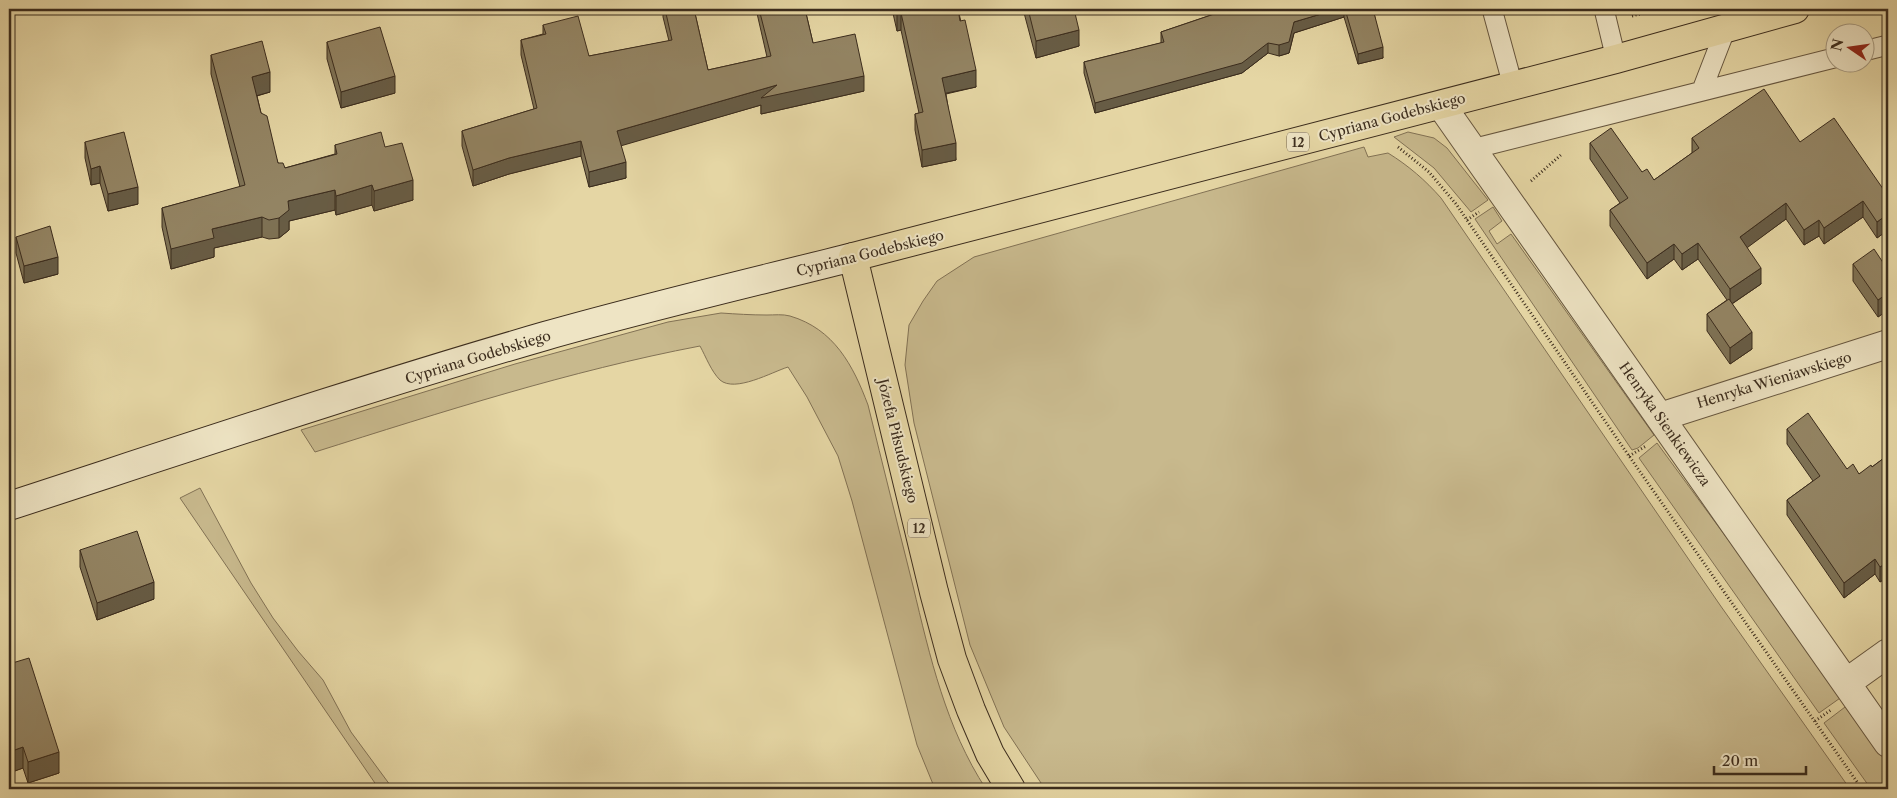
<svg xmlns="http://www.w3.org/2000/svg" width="1897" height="798" font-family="'Libre Caslon Text',serif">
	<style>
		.green { fill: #c8b98d; stroke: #827255 }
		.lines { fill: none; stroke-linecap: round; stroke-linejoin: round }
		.lane-casing { stroke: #66563f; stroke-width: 21 }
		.street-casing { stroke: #66563f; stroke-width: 30 }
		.secondary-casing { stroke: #3b2c1d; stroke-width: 30 }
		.primary-casing { stroke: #3b2c1d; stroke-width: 30 }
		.path { stroke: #3b2c1d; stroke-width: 3; stroke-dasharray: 1 2.5; stroke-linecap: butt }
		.lane { stroke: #eee4c4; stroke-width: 19 }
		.street { stroke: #eee4c4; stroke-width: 28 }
		.secondary { stroke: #eee4c4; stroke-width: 28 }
		.primary { stroke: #e5d6a4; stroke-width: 28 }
		.wall { fill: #7e7255; stroke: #3b2c1d }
		.shaded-wall { fill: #675c45; stroke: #3b2c1d }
		.building { fill: #938463; stroke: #3b2c1d }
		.labels { text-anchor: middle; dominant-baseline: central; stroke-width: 4; stroke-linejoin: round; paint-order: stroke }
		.shield { fill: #eee4c4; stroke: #71634f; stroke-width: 1 }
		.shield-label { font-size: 12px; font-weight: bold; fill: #3b2c1d }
		.street-label { font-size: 14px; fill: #3b2c1d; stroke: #eee4c4 }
	</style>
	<rect width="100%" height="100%" fill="#e5d6a4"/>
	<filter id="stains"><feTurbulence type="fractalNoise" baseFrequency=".004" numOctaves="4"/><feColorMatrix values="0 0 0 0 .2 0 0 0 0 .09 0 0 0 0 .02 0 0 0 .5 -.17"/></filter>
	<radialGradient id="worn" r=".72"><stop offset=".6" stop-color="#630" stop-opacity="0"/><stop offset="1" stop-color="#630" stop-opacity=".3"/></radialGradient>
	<!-- green -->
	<path class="green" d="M1408,132L1434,138L1447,148L1488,200L1471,212L1434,168L1394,137Z
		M1364,147L1368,157L1388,153C1409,166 1425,180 1441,198L1720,605L1850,789H1045L1004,727L970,645L914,423L905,365L909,325L923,301L937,281L974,257Z
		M1493,207L1502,221L1489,231L1497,244L1511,234L1654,435L1638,448L1632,450L1475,219Z
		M721,313C736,314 751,315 767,315C774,315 783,314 790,316C834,329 853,365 868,405C883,466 898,526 913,586C930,657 946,728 986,789H935L917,745L852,501L838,456L807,397L788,367C772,372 735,393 720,380C711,371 706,357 700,346C569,371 442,412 315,452L301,430L515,364L668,322Z
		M1657,443L1843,696L1819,713L1639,458Z
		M200,488L251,583L273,618L298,651L323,680L351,732L393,789H379L180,498Z
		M1849,704L1888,761V789H1871L1824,723Z"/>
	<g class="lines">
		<defs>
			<path id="lane" d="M1492,9L1513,86
				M1604,9L1616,59
				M1864,51L1888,45
				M1702,90L1726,28
				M1472,149L1834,58"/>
			<path id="street" d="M1441,105L1888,743
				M1660,417L1888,344
				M1846,683L1888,653"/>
			<path id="secondary" d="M9,506C187,448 365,388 545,336C647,307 750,283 853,257"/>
			<path id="primary" d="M1011,789L990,754L971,710L952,659L934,592L853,257L1616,59L1795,9"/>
		</defs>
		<!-- lane casing -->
		<use href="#lane" class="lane-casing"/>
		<!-- street casing -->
		<use href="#street" class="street-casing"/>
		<!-- secondary casing -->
		<use href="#secondary" class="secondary-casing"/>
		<!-- primary casing -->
		<use href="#primary" class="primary-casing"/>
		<!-- path -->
		<path class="path" d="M1632,16L1660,9
			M1398,147L1429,172L1456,204L1629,456L1862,789
			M1531,181L1562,154
			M1467,220L1479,212
			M1629,456L1646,446
			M1815,721L1831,710"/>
		<!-- lane -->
		<use href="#lane" class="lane"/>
		<!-- street -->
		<use href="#street" class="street"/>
		<!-- secondary -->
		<use href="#secondary" class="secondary"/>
		<!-- primary -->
		<use href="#primary" class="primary"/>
	</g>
	<!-- wall -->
	<path class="wall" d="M663,9H694L708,70L767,57L756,9H805L813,43L864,91L761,114V105L621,145L626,178L589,187L581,156L509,174L473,186L462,146V131L534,109L521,55V40L543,34V25L589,56L669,41L663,17Z
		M892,9H958L976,87L946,94L956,160L922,167L915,130V114L919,113L901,30L897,31Z
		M1023,9H1074L1079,46L1036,58Z
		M1229,9H1389L1374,13L1383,58L1358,64L1344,17L1294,33L1289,53L1279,56L1268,53L1242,73L1095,113L1084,73V62L1161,43V32Z
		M327,42L395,93L341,108L327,59Z
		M211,55L270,92L257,96L261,113L278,163L285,168L335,154V145L385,147L413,200L374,211L372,205L336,215L335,210L289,221V230L279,238L269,239L262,237L214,248V257L171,269L162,227V208L240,187L211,74Z
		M1692,138L1800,142L1888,196V230L1877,238L1863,217L1824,244L1819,236L1804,245L1786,219L1747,247L1761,284L1732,304L1752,349L1730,364L1707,331V314L1727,300L1698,259L1682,270L1674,259L1647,279L1610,226V210L1620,203L1590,159V143L1642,172L1654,180L1692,153Z
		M85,142L138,204L108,211L100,183L91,185L85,158Z
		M16,237L58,274L24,283L16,253Z
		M1853,264L1888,270V310L1878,317L1853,281Z
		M1787,429L1847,469L1859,474L1872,467L1888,455V587L1883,580L1880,582L1875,574L1844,598L1787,515V500L1813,481L1787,444Z
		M80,550L154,599L97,620L80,567Z
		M9,664L59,773L28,783L23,768L9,773Z"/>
	<!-- shaded-wall -->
	<path class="shaded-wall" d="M1338,9H1344V17L1294,33L1289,53L1279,56V45L1294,22Z
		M1371,9H1389L1371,14Z
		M901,13V30L897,31V14Z
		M1079,30V46L1036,58V41Z
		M1268,43V53L1242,73L1095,113V103Z
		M1383,47V58L1358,64V54Z
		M976,70V87L942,94V78Z
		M270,72V92L252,97V77Z
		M395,76V93L341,108V92Z
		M864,76V91L761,114V105L617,147V131L777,85Z
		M581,141V156L509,174L473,186V170L509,158Z
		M956,143V160L922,167V150Z
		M626,162V178L589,187V172Z
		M100,166V183L91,185V169Z
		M413,180V200L374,211V191Z
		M372,185V205L336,215V196Z
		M138,187V204L108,211V194Z
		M335,190V210L289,221V230L279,238V218L288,201Z
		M1863,201V217L1824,244V228Z
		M1786,203V219L1740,253V237Z
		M1888,214V230L1877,238V222Z
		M262,217V237L214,248V257L171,269V249L212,229Z
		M1819,220V236L1804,245V230Z
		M1698,243V259L1682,270V254Z
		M1674,244V259L1647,279V263Z
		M58,257V274L24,283V266Z
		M1761,268V284L1730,305V289Z
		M1888,293V310L1878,317V300Z
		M1752,332V349L1730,364V348Z
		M1875,559V574L1844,598V583Z
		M1883,565V580L1880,582V567Z
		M154,582V599L97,620V603Z
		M23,747V768L9,773V752Z
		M59,752V773L28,783V762Z"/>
	<!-- building -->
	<path class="building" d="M665,9H694L708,70L771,56L759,9H805L813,43L855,34L864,76L761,98L777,85L617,131L626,162L589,172L581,141L509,158L473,170L462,131L537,108L521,40L546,34L543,25L578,16L589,56L672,40Z
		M895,9H958L960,21L965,20L976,70L942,78L956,143L922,150L915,114L923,112L901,13L897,14Z
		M1028,9H1074L1079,30L1036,41Z
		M1229,9H1338L1294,22L1289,42L1279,45L1268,43L1242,63L1095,103L1084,62L1164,42L1161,32Z
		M1345,9H1373L1383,47L1358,54Z
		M380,27L395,76L341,92L327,42Z
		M262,41L270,72L252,77L261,113L267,116L278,163H283L285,168L337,154L335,145L381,132L385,147L402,143L413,180L374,191L372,185L336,196L335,190L288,201L289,210L279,218L269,220L262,217L212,229L214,238L171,249L162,208L245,185L211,55Z
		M1764,89L1800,142L1834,118L1888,196V214L1877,222L1863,201L1824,228L1819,220L1804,230L1786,203L1740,237L1761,268L1730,289L1698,243L1682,254L1674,244L1647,263L1610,210L1628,198L1590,143L1611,128L1642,172L1647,169L1654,180L1699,148L1692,138Z
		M124,132L138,187L108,194L100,166L91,169L85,142Z
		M50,226L58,257L24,266L16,237Z
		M1874,249L1888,270V293L1878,300L1853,264Z
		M1729,299L1752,332L1730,348L1707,314Z
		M1808,413L1847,469L1853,464L1859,474L1871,465L1872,467L1888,455V572L1883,565L1880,567L1875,559L1844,583L1787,500L1820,476L1787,429Z
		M137,531L154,582L97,603L80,550Z
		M29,658L59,752L28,762L23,747L9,752V664Z"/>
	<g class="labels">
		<!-- shield labels -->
		<g class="shield">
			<rect x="1287" y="132.5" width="22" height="19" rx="4"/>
			<rect x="908" y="518.5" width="22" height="19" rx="4"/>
		</g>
		<g class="shield-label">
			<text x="1298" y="142">12</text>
			<text x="919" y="528">12</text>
		</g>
		<!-- street labels -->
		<g class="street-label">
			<text transform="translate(1392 117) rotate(-15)">Cypriana Godebskiego</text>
			<text transform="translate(870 253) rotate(-14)">Cypriana Godebskiego</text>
			<text transform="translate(478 357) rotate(-17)">Cypriana Godebskiego</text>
			<text transform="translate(1774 380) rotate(-17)">Henryka Wieniawskiego</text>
			<text transform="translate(1665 424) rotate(55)">Henryka Sienkiewicza</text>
			<text transform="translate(898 441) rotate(76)">Józefa Piłsudskiego</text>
		</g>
	</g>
	<!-- margin -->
	<rect width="1897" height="798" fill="none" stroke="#e5d6a4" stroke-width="30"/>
	<rect x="10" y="10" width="1877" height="778" fill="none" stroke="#3b2c1d" stroke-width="2.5"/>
	<rect x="15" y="15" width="1867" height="768" fill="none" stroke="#3b2c1d"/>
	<!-- north arrow -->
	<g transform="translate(1850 48) rotate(283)"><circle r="24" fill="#eee4c4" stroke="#a69a81"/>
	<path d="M0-4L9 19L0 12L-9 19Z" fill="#8f2418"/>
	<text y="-8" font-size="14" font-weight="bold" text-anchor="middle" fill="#3b2c1d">N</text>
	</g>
	<!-- scale -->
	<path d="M1714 766v8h92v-8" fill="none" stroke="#3b2c1d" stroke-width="2.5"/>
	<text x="1722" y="766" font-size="15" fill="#3b2c1d" stroke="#eee4c4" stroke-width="4" paint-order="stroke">20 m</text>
	<rect width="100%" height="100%" filter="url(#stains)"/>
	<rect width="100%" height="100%" fill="url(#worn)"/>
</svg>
